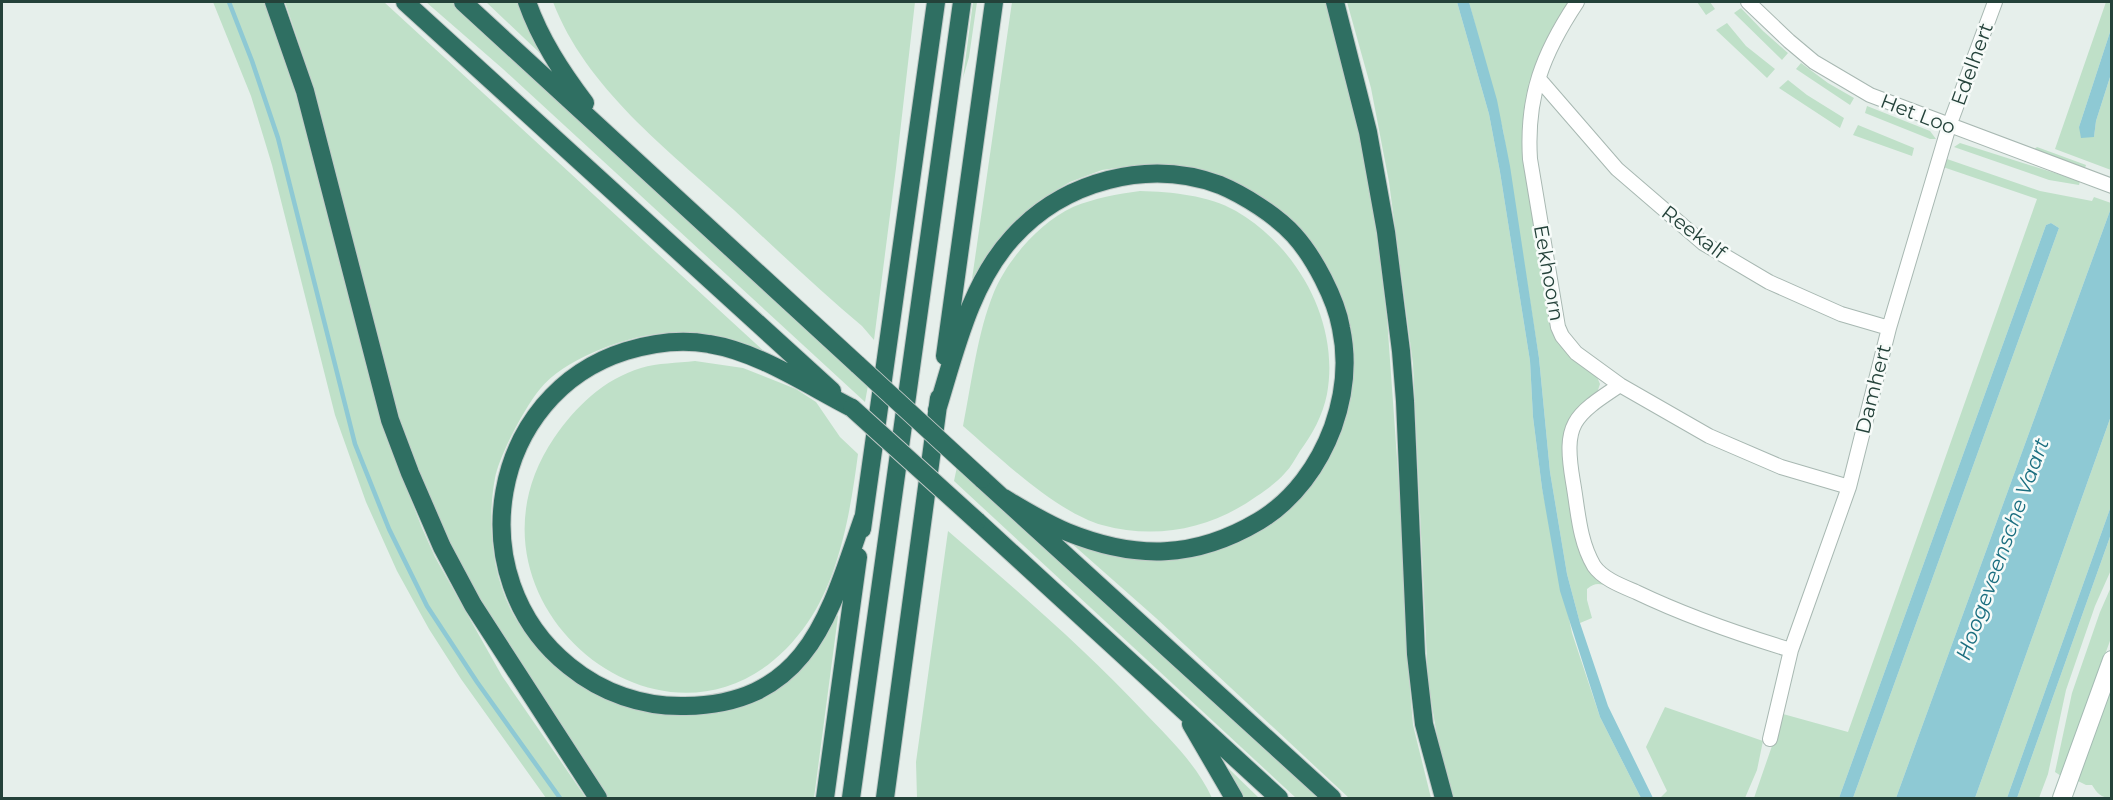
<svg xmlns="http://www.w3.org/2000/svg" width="2113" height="800" font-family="Montserrat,sans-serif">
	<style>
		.green { fill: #bfe0c8 }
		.water { fill: #8ec9d4 }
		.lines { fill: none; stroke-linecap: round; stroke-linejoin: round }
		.stream { stroke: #8ec9d4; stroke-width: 4.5 }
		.street-casing { stroke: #a8b8b2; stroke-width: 16 }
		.secondary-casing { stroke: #a4bbb3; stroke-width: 20 }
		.highway-casing { stroke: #c2cac8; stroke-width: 20 }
		.street { stroke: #fff; stroke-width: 14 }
		.secondary { stroke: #fff; stroke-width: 18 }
		.highway { stroke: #2f6f62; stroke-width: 18 }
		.highway-bridge-casing { stroke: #c2cac8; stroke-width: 20; stroke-linecap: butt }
		.highway-bridge { stroke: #2f6f62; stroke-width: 18 }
		.labels { text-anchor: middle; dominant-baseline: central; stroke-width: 5; stroke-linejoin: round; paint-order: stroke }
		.street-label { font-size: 20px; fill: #24423a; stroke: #f7fbf9 }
		.water-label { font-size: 21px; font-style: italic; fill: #1c6f80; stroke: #f7fbf9 }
	</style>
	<rect width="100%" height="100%" fill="#e6efeb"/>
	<!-- green -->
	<path class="green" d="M213,2H264L284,54L298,102L381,422L422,528L435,557L502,676L586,798H546L461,679L429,629L397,571L366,502L335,415L272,165L251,96Z
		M285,2H384L768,355C733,345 694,329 657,334C621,338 563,360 540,389C525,407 499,456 495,478C485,531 494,605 536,644C541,649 550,652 556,655C574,664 591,673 608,682C627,692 645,705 665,712C684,720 718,711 736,706L836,614L838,616L814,798H607L595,780L492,622L444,540L397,416L327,142L304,59Z
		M426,2H458L869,380L865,402L503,69Z
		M486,2H521L544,57Z
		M553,2H915L896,168L874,340L862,326C818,289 776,249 734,210C667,149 586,88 553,2Z
		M973,2H977L969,57L963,78Z
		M1012,2H1328L1354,98L1373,205L1387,318L1401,514L1409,676L1413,725L1431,798H1349L1156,618L1070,542L1104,553L1151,561L1184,557L1265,525L1344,417L1352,385L1353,352L1301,236L1170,168L1138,165L1102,170L1070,182L1040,200L1012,224L972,279Z
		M1347,2H1457L1489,114L1500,172L1530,361L1533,417L1542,488L1572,633L1600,717L1641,798H1453L1437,736L1428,682L1413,364L1389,182L1371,88Z
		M1469,2H1570L1555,23L1542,49L1533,77L1524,115L1523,136L1526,172L1551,324L1555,335L1597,377L1600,384L1597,393L1576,412V526L1609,584L1607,586C1599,583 1594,583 1587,589V600L1592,618L1580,623L1567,574L1550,472L1539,358L1503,130Z
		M1697,2H1710L1715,9L1706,15Z
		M2106,2H2111V29L2079,127L2094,137L2096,121L2111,74V170L2055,149Z
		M1741,8L1763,31L1788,53L1782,60L1734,13Z
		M1727,23L1746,46L1775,69L1767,78L1716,30Z
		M1801,63L1828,83L1854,98L1850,105L1796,69Z
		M1788,80L1807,95L1844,118L1840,128L1779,88Z
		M1867,106L1930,131L1936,139H1930L1865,113Z
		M1858,125L1914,148L1912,156L1853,135Z
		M1960,143L2080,181L2079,185L2049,180L1954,147Z
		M2037,147L2086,165L2085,168L2033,150Z
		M1947,159L2040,191L2092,201L2094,197L2111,203V208L1896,798H1853L2059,228L2051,223L2046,225L1839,798H1754L1783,714L1848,732L2037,199L1943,167Z
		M1140,191C1172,192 1208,195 1236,211C1298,247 1340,323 1327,394C1323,415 1312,435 1300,451C1295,459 1291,467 1285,473C1277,482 1266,490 1257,496C1211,529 1157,540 1102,525C1056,512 1000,458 963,426C972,381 977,334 994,292C1008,259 1040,222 1073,207C1095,198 1117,194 1140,191Z
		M695,361L743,368L796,389L816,402L840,437L858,454C851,508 840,576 808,622C686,800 440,606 554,438C575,407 604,379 641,368C658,363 677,363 695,361Z
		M2111,416V506L2007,798H1975Z
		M958,462L1321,798H1296L954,481Z
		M948,531C1015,589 1083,647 1144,712C1169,738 1197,765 1212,798H917L916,762Z
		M2111,534V570L2095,606L2066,690L2048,774L2039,798H2017Z
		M2111,587V638L2061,776L2055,772L2072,693L2100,612Z
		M2111,682V798C2101,798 2097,793 2092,785H2086L2076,780Z
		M1665,707L1763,741L1757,770L1745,798H1660L1667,791L1646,747Z
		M1228,768L1259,798H1244Z"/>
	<!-- water -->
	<path class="water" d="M1457,2H1469L1497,100L1510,166L1539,358L1550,472L1567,574L1580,623L1608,706L1653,798H1641L1600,717L1560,591L1542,488L1533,417L1530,361L1500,172L1489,114Z
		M2111,29V74L2096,121L2094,137L2081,138L2079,127Z
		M2111,208V416L1975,798H1896Z
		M2051,223L2059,228L1853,798H1839L2046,225Z
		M2111,506V534L2017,798H2007Z"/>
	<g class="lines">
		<!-- stream -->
		<path class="stream" d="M229,2L252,61L278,138L355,444L389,529L427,606L477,682L560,798"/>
		<defs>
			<path id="street" d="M1577,2C1543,53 1526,96 1530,159L1558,327L1562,336L1576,353L1620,385L1709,436L1781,467L1849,487
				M1748,2L1789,41L1814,62L1870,95L2112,186
				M1539,79L1617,169L1703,243L1769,282L1841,314L1889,328
				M1620,385C1573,416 1563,423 1573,482C1578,510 1579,541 1594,566C1603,579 1622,586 1636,592C1686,616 1738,634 1791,650
				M1770,739L1791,650L1849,487L1889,328L1949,126L1995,2"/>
			<path id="secondary" d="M2062,798L2112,660"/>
			<path id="highway" d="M274,2L305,91L390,420L410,473L442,547L473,605L598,798
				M405,2L832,391
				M463,2L858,365
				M527,2C540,39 561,71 585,103
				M1335,2L1368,132L1386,232L1401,351L1405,401L1416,654L1424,724L1444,798
				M945,356L994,2
				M852,408C807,385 759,352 709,344C682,339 652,343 626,351C489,394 458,577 569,666C602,693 643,707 685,706C808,704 829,615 863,518
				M937,410C955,352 970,284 1012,238C1063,181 1148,158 1220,185C1244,195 1277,216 1294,235C1314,257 1336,299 1341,328C1348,361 1344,396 1333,427C1319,465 1294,500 1259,521C1195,559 1136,560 1067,532C1045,523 1024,510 1004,498
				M982,479L1332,798
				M977,521L1279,798
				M862,529L936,2
				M1191,724L1234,798
				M825,798L858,557
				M851,798L962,2
				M885,798L939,398"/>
		</defs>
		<!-- street casing -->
		<use href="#street" class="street-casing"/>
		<!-- secondary casing -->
		<use href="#secondary" class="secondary-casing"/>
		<!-- highway casing -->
		<use href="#highway" class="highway-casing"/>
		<!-- street -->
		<use href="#street" class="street"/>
		<!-- secondary -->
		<use href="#secondary" class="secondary"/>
		<!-- highway -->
		<use href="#highway" class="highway"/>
		<defs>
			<path id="highway-bridge" d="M858,365L982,479
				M852,408L977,521"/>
		</defs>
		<!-- highway-bridge casing -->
		<use href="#highway-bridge" class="highway-bridge-casing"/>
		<!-- highway-bridge -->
		<use href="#highway-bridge" class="highway-bridge"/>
	</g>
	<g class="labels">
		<!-- street labels -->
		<g class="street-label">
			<text transform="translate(1972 64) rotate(-70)">Edelhert</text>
			<text transform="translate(1918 114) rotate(21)">Het Loo</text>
			<text transform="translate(1694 232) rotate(37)">Reekalf</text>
			<text transform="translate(1549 273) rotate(80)">Eekhoorn</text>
			<text transform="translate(1873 389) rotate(-76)">Damhert</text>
		</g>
		<!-- water labels -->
		<g class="water-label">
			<text transform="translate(2002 549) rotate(-70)">Hoogeveensche Vaart</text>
		</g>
	</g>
	<!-- border -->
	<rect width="2113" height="800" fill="none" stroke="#24423a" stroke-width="6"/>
</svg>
